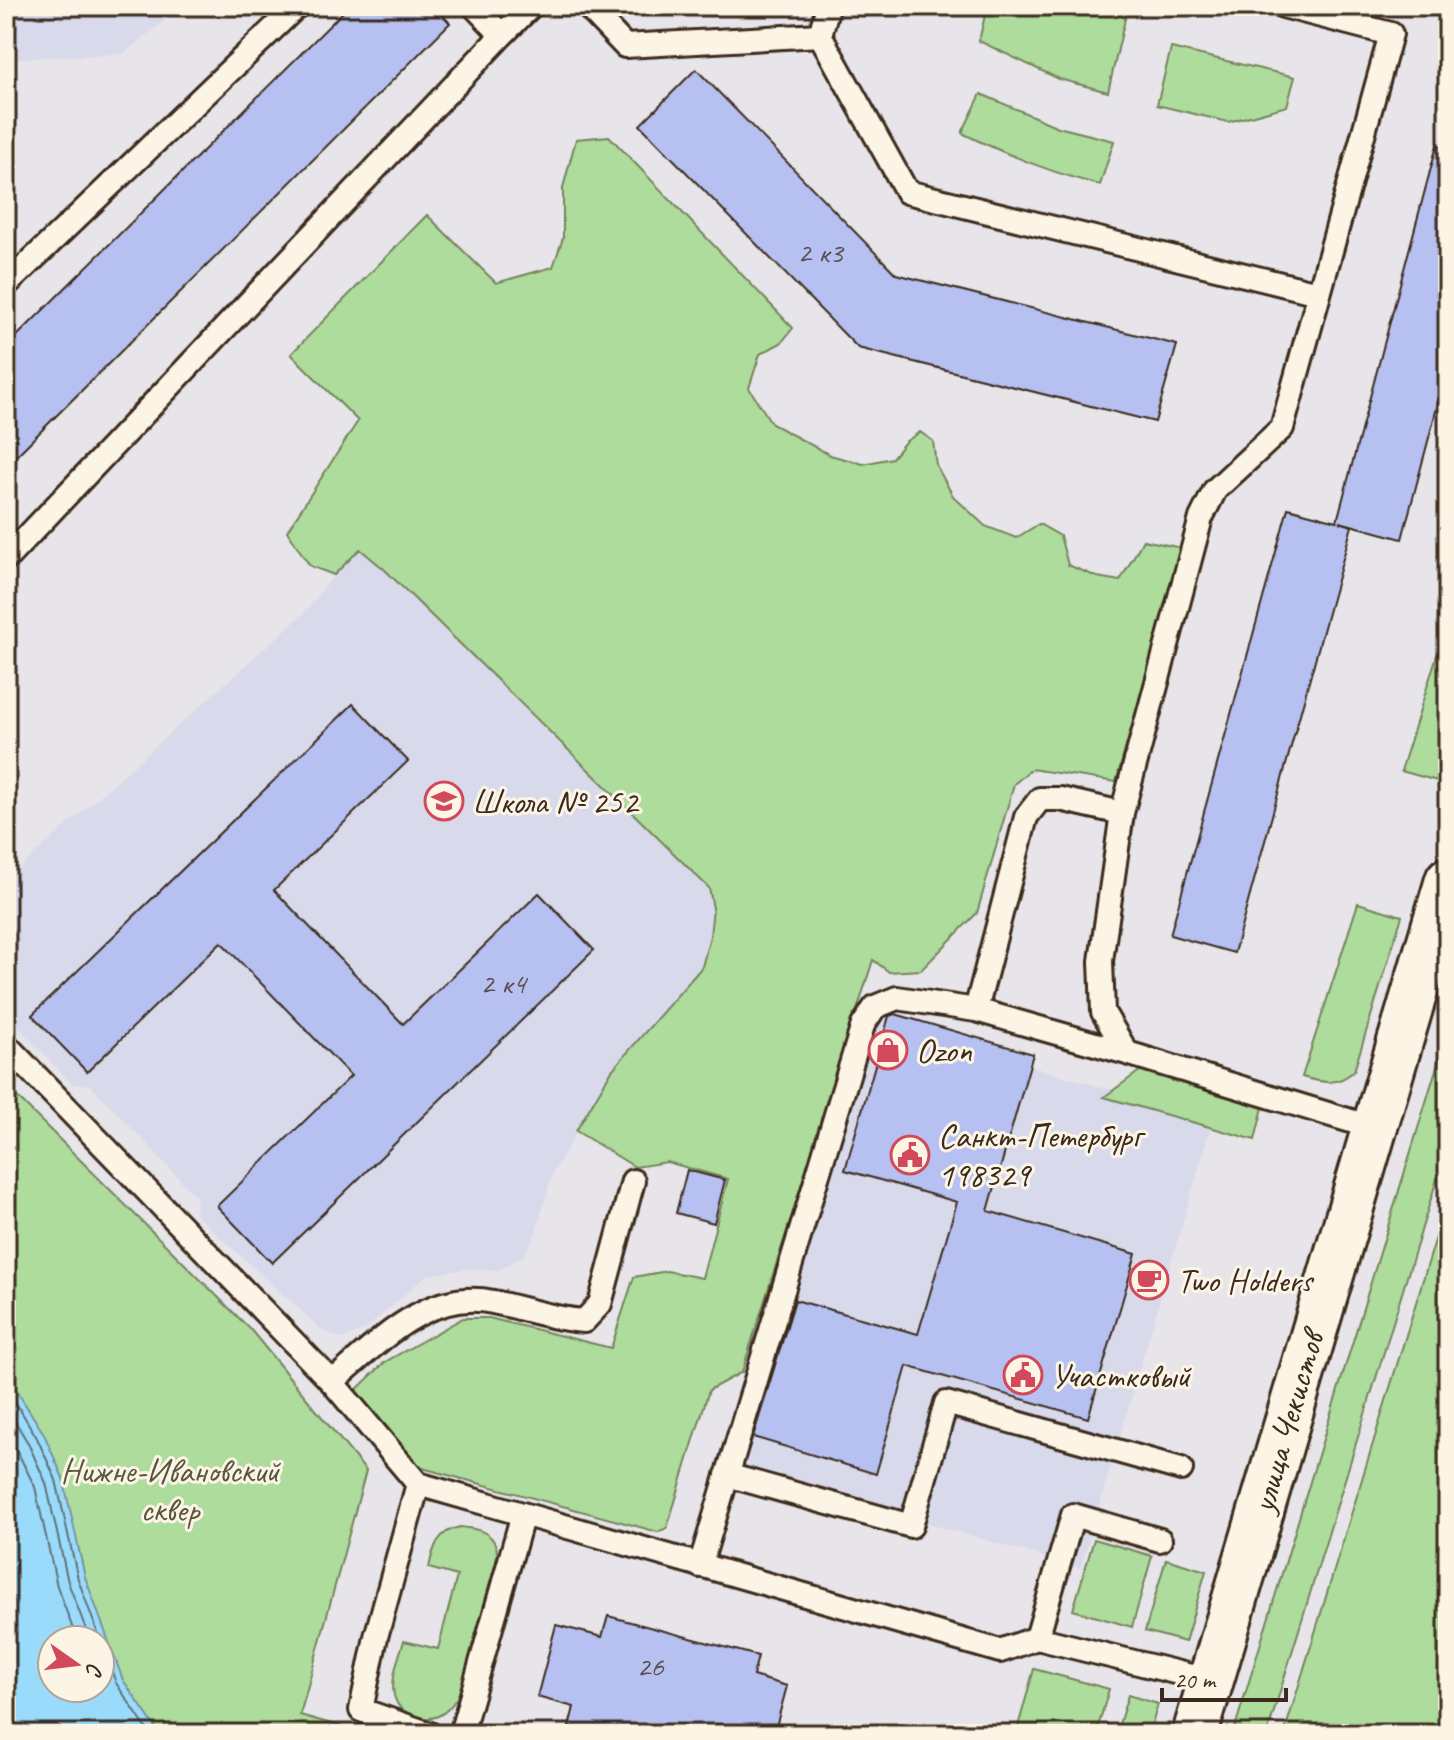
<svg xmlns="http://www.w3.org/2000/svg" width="1454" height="1740" font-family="Caveat,sans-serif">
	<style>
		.built { fill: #d8daeb }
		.green { fill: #aedc9c; stroke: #74835d; stroke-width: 2; fill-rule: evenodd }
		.water { fill: #9adbfc; stroke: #7494a3; stroke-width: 2; fill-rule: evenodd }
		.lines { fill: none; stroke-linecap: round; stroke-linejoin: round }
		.shore { stroke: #617177; stroke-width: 2 }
		.building { fill: #b6c1f1; stroke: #3b2a1e; stroke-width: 2 }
		.lane-casing { stroke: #3b2a1e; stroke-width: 28 }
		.street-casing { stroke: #3b2a1e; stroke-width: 50 }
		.lane { stroke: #fcf5e5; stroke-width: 22 }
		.street { stroke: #fcf5e5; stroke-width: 44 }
		.labels { text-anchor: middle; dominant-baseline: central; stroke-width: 6; stroke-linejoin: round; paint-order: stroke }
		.number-label { font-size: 30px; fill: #5a5053 }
		.poi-label { font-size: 34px; fill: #3b2a1e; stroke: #fcf5e5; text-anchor: start }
		.street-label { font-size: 34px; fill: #3b2a1e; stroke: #fcf5e5 }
		.park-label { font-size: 34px; fill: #58563e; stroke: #fcf5e5 }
	</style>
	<rect width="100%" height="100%" fill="#e7e5e9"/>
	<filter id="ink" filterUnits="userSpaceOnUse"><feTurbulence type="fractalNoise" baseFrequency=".0125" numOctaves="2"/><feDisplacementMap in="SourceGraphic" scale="16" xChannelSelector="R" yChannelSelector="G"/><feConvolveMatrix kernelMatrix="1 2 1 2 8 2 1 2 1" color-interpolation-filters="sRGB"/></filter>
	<g filter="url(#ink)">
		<!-- built -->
		<path class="built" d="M6,6H182L123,54L6,59Z
			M360,549L384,569L709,888L713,908L710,936L702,967L612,1070L552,1175L535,1235L523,1256L500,1270L466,1269L427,1275L366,1329L343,1339L324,1332L195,1214L196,1197L147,1144L90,1085L72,1084L6,1014V880L305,612L334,575Z
			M861,1016L1213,1120L1081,1568L729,1465Z"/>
		<!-- green -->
		<path class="green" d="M987,6H1128L1108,92L1059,79L979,41Z
			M1171,48L1295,77L1287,106L1228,122L1157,105Z
			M981,94L1058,127L1114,141L1100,185C1051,173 1007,155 962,133Z
			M609,136L793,328L781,343L760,354L749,388L772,424L830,455L863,464L892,458L905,442L920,432L933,441L936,465L953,496L985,526L1016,538L1039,524L1060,536L1068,565L1097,577L1120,581L1143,540L1182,548L1116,782L1031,769L1014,784L977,913L921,970L889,972L873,960L742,1372L709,1390L667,1528L658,1532L415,1466L351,1395L385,1362L463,1318H489L611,1348L634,1277L667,1271L702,1278L728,1179L667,1162L635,1167L576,1131L612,1070L702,967L710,936L713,908L709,888L384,569L360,549L334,575L310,566L287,531L358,421L291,354L427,215L496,283L553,267L563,238V188L576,139Z
			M1437,655L1448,658V758L1441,782L1401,771Z
			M1358,903L1402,916L1354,1071C1337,1086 1323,1083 1302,1077Z
			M1448,1030V1143L1267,1734H1233Z
			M1141,1070L1264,1103L1255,1140L1104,1097Z
			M6,1086L250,1329L366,1471L300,1715L367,1734H6ZM52,1640H100V1688H52Z
			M1448,1198V1734H1284Z
			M460,1527C475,1529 490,1530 496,1546C502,1559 473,1658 466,1678C462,1689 456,1701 448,1709C440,1717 430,1720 419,1717C379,1709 395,1668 404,1641L438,1649L457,1576L429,1568C433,1547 438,1531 460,1527Z
			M1094,1539L1152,1556L1132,1627L1073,1610Z
			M1166,1559L1206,1571L1185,1642L1145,1631Z
			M1034,1669L1109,1689L1096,1734H1016Z
			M1128,1695L1158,1704L1149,1734H1116Z"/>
		<!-- water -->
		<path class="water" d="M6,1374L44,1434L63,1478L85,1577L123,1680L160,1734H6ZM52,1640H100V1688H52Z"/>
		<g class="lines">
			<!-- shore -->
			<path class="shore" d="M6,1386L37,1438L56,1480L78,1579L116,1683L150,1734
				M6,1406L28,1443L46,1483L68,1582L90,1640
				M6,1429L35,1487L57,1586L77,1640"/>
		</g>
		<!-- building -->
		<path class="building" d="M349,6H434L450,23L6,466V347Z
			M696,69L896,274L1177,345L1155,422L858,348L640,125Z
			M1437,145L1448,147V366L1402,539L1340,522L1352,526L1234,953L1170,935L1288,508L1337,521Z
			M353,704L408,761L274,890L403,1024L539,893L594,950L272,1263L217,1206L351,1076L221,942L87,1072L32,1015Z
			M895,1014L1033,1054L988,1211L1136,1254L1088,1418L907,1366L876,1474L753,1437L795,1300L918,1334L957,1202L845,1170L889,1016Z
			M687,1170L725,1180L714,1223L676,1213Z
			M608,1616L758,1656L753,1676L787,1686L774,1734H595L569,1727L574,1707L537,1697L556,1625L602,1637Z"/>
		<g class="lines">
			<defs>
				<path id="lane" d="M587,6L625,46L820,35
					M828,6L820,35L907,192L1318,293
					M1283,6L1391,34L1282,428L1215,490L1201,518L1122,813L1101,961L1103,1012L1127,1053L1374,1128
					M502,35L531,6
					M6,285L297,6
					M6,559L502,35L474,6
					M1122,813L1060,799H1040L1026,817L976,1010L1127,1053
					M6,1045L332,1382L418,1484L1000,1651L1037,1638L1211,1681
					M332,1382C377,1344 427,1288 493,1302C524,1308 552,1319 584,1321L600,1304L633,1181
					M727,1475L911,1526L946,1403L1181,1469
					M418,1484L376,1637L361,1710L430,1734
					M700,1566L863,1025L875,1007L897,998L976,1010
					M1037,1638L1073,1515L1160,1540
					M461,1734L523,1514"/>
				<path id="street" d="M1195,1734L1448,880"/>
			</defs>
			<!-- lane casing -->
			<use href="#lane" class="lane-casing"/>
			<!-- street casing -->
			<use href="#street" class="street-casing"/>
			<!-- lane -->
			<use href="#lane" class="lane"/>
			<!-- street -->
			<use href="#street" class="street"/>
		</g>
	</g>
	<!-- icons -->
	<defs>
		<symbol id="school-ring" viewBox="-11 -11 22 22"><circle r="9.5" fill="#fcf5e5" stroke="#d1495b" stroke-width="1.5"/><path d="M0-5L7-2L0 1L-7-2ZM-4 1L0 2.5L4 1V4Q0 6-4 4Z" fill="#d1495b"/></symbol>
		<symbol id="shop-ring" viewBox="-11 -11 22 22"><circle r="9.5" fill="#fcf5e5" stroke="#d1495b" stroke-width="1.5"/><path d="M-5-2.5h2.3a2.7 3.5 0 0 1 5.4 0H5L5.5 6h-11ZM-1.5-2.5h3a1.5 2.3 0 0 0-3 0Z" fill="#d1495b"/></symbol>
		<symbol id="civic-ring" viewBox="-11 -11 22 22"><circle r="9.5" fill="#fcf5e5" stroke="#d1495b" stroke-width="1.5"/><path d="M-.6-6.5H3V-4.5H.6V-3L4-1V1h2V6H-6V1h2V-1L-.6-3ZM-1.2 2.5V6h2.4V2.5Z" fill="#d1495b"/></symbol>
		<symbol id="cafe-ring" viewBox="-11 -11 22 22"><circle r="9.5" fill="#fcf5e5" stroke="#d1495b" stroke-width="1.5"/><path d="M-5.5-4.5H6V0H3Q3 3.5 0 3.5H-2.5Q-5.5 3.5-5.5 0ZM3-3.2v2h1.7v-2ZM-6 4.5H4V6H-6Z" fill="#d1495b"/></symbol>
	</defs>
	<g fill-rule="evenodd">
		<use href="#school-ring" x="422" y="779" width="44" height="44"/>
		<use href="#shop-ring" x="866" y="1028" width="44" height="44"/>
		<use href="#civic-ring" x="888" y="1133" width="44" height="44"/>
		<use href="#cafe-ring" x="1127" y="1258" width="44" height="44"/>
		<use href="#civic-ring" x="1001" y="1353" width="44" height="44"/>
	</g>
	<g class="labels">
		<!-- number labels -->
		<g class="number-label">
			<text x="820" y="252">2 к3</text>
			<text x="503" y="983">2 к4</text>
			<text x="650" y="1666">26</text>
		</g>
		<!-- poi labels -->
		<g class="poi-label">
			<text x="472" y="801">Школа № 252</text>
			<text x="916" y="1050">Ozon</text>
			<text x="938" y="1135">Санкт-Петербург<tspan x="938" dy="39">198329</tspan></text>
			<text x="1177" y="1280">Two Holders</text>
			<text x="1051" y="1375">Участковый</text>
		</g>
		<!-- street labels -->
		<g class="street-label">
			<text transform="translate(1287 1422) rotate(-74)">улица Чекистов</text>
		</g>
		<!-- park labels -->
		<g class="park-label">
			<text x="170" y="1470">Нижне-Ивановский<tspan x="170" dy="39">сквер</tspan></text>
		</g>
	</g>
	<!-- margin -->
	<rect width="1454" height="1740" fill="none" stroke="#fcf5e5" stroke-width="32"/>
	<rect x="16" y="16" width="1422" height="1708" fill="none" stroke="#3b2a1e" stroke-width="3" filter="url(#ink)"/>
	<!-- north arrow -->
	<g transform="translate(76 1664) rotate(104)"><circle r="38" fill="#fcf5e5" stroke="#afa495" stroke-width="2"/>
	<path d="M0-6L14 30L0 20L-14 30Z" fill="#d1495b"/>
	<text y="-12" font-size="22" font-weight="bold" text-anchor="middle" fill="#3b2a1e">С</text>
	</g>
	<!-- scale -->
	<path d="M1162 1688v12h124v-12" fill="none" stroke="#3b2a1e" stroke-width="4"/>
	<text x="1174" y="1688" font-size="24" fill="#3b2a1e" stroke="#fcf5e5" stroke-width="6" paint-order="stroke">20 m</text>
</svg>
